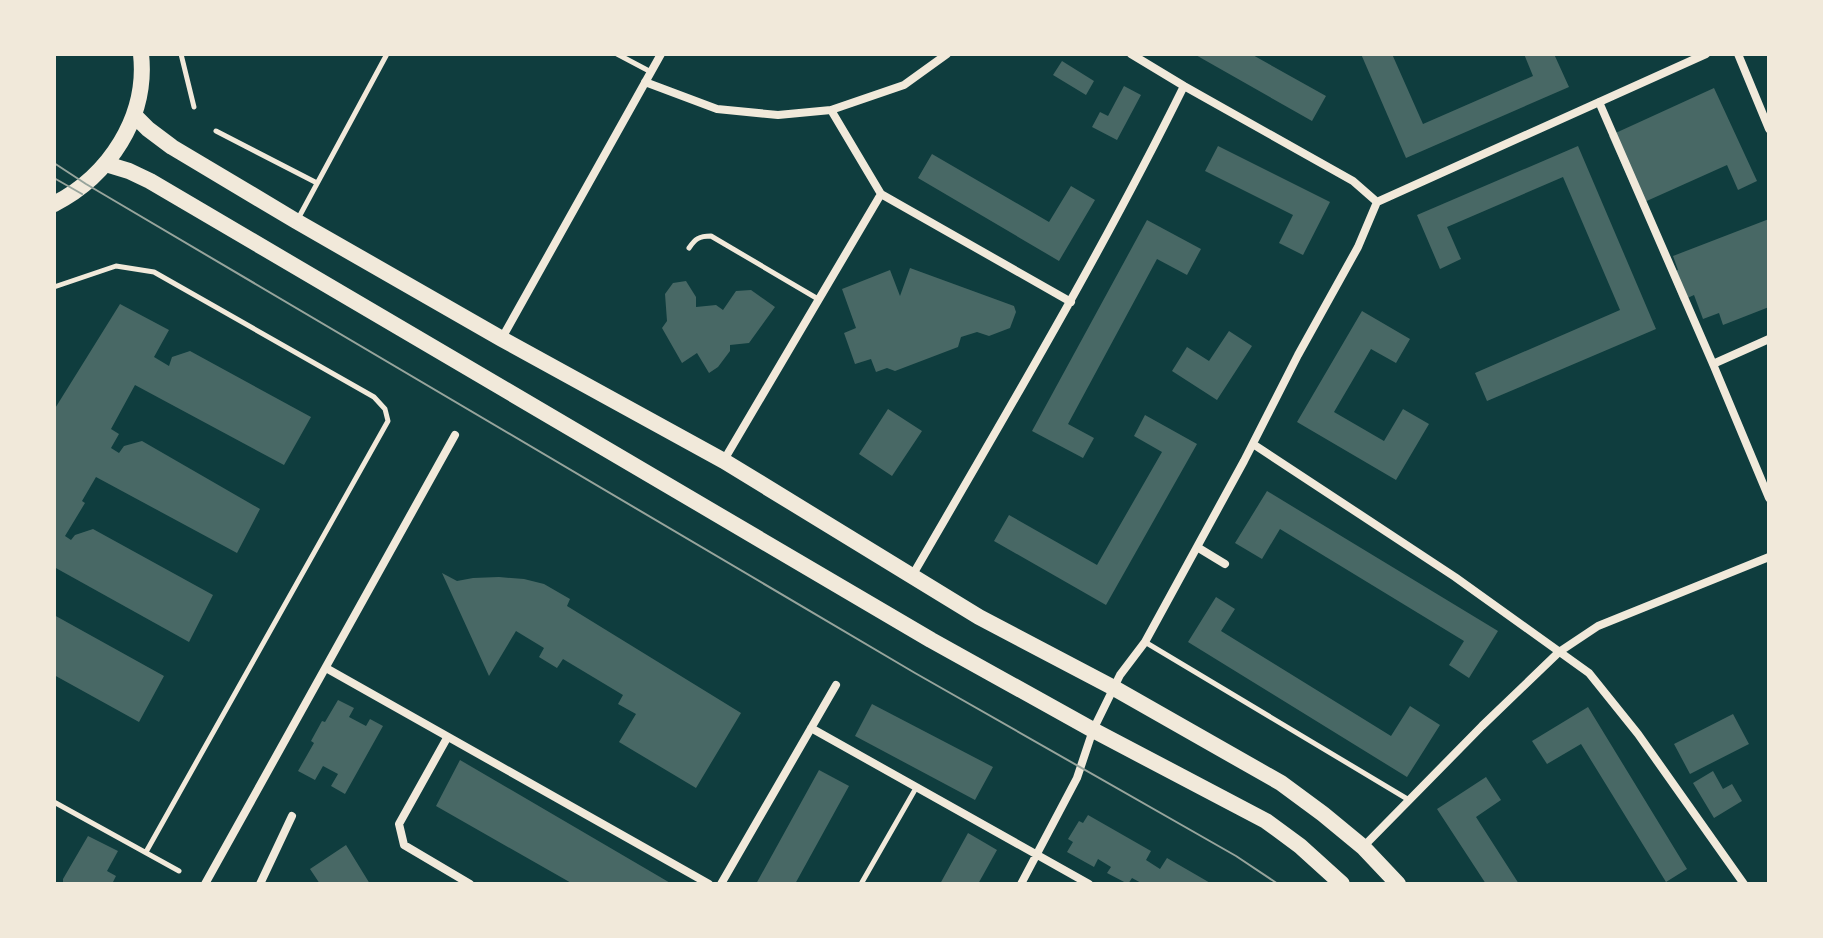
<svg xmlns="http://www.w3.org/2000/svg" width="1823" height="938" font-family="Manrope,sans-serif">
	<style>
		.building { fill: #486865 }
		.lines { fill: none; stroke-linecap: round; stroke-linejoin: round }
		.service { stroke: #f1e9da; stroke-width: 5 }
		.minor { stroke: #f1e9da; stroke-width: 8 }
		.secondary { stroke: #f1e9da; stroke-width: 16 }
		.tram { stroke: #97a49c; stroke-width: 2 }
	</style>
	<rect width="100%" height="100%" fill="#0f3d3e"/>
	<!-- building -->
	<path class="building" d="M1194,54H1251L1326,96L1312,121Z
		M1361,54H1392L1423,124L1533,76L1524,54H1554L1569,87L1406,158Z
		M1062,61L1094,81L1086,95L1053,75Z
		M1124,86L1141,95L1117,140L1092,127L1100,112L1108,116Z
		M1714,88L1757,181L1738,190L1727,165L1640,204L1609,136Z
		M1218,146L1330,202L1303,255L1279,243L1293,215L1205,171Z
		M1578,146L1656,329L1487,401L1475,373L1620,310L1563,177L1447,227L1461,259L1440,269L1417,215Z
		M932,154L1049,222L1071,186L1095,200L1059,261L918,178Z
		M1769,219V307L1723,325L1719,313L1703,319L1694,295L1681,301L1670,273L1678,270L1673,256Z
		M1147,220L1201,249L1187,275L1157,259L1068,424L1094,438L1083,458L1032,431Z
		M910,268L1014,306L1016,312L1010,328L989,336L977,332L961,337L958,347L895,371L887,368L876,372L871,359L855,364L844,333L856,328L842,289L890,270L900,296Z
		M686,281L696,297V307L716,305L723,310L736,291L751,290L775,307L749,343L730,345V351L718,367L709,373L697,353L682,363L662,328L667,321L665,294L673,283Z
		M120,304L169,330L154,357L169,366L172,357L190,351L311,417L284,465L135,385L111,429L119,434L111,448L119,453L124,446L142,441L260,509L237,553L96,477L82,501L85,503L65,536L71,540L75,535L93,529L213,595L189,642L54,567V410Z
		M1362,311L1410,339L1396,363L1371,349L1334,412L1384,441L1403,409L1429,424L1396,480L1297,422Z
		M1229,331L1252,346L1217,400L1172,371L1187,347L1209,361Z
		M888,409L922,431L892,476L859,454Z
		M1145,415L1197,444L1106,605L994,541L1009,515L1097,565L1162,452L1134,436Z
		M1267,491L1498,631L1469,678L1449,665L1464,641L1280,529L1262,559L1235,543Z
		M442,573L457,581L473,578L499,577L524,579L544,584L570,599L567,606L741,713L696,788L619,742L636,714L618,704L623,695L563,659L557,668L539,657L544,648L516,631L489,676Z
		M1216,597L1235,609L1221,631L1391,736L1410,706L1440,725L1407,777L1188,642Z
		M54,615L164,676L139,722L54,675Z
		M338,700L354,708L349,717L366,726L370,719L383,726L345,794L331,786L338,774L323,766L315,780L298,771L314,743L311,741L322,721L325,722Z
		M872,704L993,767L975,800L855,736Z
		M1588,707L1687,869L1666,882L1581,744L1547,764L1532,741Z
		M1733,714L1749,744L1690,774L1674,744Z
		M460,760L672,884H573L436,806Z
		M819,770L849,786L795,884H756Z
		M1713,771L1723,789L1732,784L1742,801L1714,818L1693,783Z
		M1486,777L1501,800L1476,817L1519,884H1486L1437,809Z
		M1088,815L1151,851L1146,860L1160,869L1167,858L1212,884H1143L1132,878L1128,884L1107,873L1111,867L1098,859L1094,867L1067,852L1073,842L1068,839L1079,821L1083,823Z
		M968,833L997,850L978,884H940Z
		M88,836L118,851L107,871L116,876L112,884H63V879Z
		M346,845L370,884H320L310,869Z"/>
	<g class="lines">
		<!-- service -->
		<path class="service" d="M181,54L194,107
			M617,54L651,72
			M216,131L317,183
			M299,217L387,54
			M689,248C695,239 699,236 711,236L818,299
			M54,287L116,266L154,272L374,397L385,409L388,421L146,852
			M1145,642L1409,800
			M54,802L179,871
			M861,884L916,788"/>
		<!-- minor -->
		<path class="minor" d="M1131,54L1184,86L1353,181L1377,202
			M1738,54L1769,129
			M645,82L717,109L778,115L831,110L904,85L947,54
			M1599,102L1713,364L1769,498
			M831,110L881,194L1071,302
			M502,338L661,54
			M1713,364L1769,339
			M1253,444L1455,577L1589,673L1638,734L1744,884
			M724,460L881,194
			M1197,547L1225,564
			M912,576C1006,414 1101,254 1184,86
			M326,668L709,884
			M811,728L1089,884
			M447,738L399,824L404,845L470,884
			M1363,847L1482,726L1559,652L1598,626L1769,557
			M205,884L455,435
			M260,884L292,816
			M721,884L836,685
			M1021,884L1077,778L1093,730L1120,675L1145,642L1244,461L1298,355L1358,247L1377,202L1706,54"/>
		<!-- secondary -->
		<path class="secondary" d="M134,115L148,129L172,147L296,221L502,339L724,461L979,617L1114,688L1281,783L1323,814L1363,847L1398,884
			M106,164L129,171L150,181L931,640L1093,730L1266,821L1300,846L1342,884
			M54,204C109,176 148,117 141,54"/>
		<!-- tram -->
		<path class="tram" d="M54,163L86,184L915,673L1236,856L1278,884
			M54,178L82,194"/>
	</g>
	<!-- border -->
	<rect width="1823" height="938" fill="none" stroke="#f1e9da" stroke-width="112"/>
</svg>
